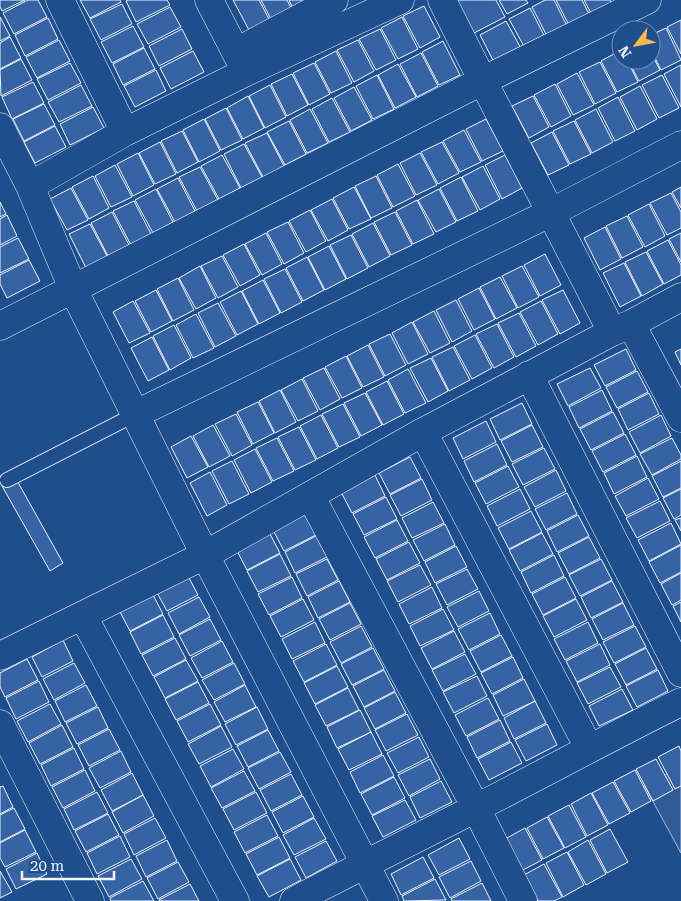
<svg xmlns="http://www.w3.org/2000/svg" width="681" height="901" font-family="'Roboto Serif',serif">
	<style>
		.green { fill: #305b95; stroke: #a8bbd7 }
		.building { fill: #3563a3; stroke: #f2f6ff }
		.lines { fill: none; stroke-linecap: round; stroke-linejoin: round }
		.lane-casing { stroke: #f2f6ff; stroke-width: 16 }
		.street-casing { stroke: #f2f6ff; stroke-width: 29 }
		.lane { stroke: #1f4e8c; stroke-width: 14 }
		.street { stroke: #1f4e8c; stroke-width: 28 }
	</style>
	<rect width="100%" height="100%" fill="#1f4e8c"/>
	<!-- green -->
	<path class="green" d="M681,767V853L644,785Z"/>
	<!-- building -->
	<path class="building" d="M0,0H25L2,11L0,7Z
		M28,0H38L47,17L14,34L3,13Z
		M80,0H120L121,2L90,18Z
		M128,0H167L170,5L136,22L126,1Z
		M233,0H259L270,21L250,32Z
		M261,0H287L292,10L272,21Z
		M289,0H310L293,9Z
		M457,0H496L505,17L474,33Z
		M499,0H526L528,3L507,14Z
		M545,0H554L569,30L549,40L532,7Z
		M556,0H582L591,18L571,29Z
		M584,0H610L614,7L593,17Z
		M122,4L132,24L101,40L90,19Z
		M424,6L440,37L420,48L403,16Z
		M170,7L181,27L148,44L137,24Z
		M530,8L547,41L527,52L509,19Z
		M0,17L10,36L0,41Z
		M402,17L418,49L398,59L381,28Z
		M48,18L58,39L25,56L15,35Z
		M681,20V54L667,27Z
		M506,21L523,52L496,66L480,35Z
		M133,26L144,47L112,63L101,42Z
		M666,28L681,60L661,70L651,50V35Z
		M182,29L192,49L159,66L149,46Z
		M380,29L396,60L376,70L359,39Z
		M10,37L21,58L0,69V43Z
		M59,40L70,61L37,78L26,57Z
		M358,40L374,71L354,82L337,50Z
		M443,41L460,75L439,85L422,52Z
		M144,48L155,69L123,85L113,64Z
		M621,50V60H627L638,82L617,92L601,61Z
		M193,51L204,72L171,89L160,68Z
		M336,51L352,83L331,93L315,62Z
		M421,53L438,86L417,97L400,64Z
		M651,53L660,70L639,81L628,60H651Z
		M21,59L32,80L1,96L0,70Z
		M600,62L616,93L595,104L579,72Z
		M70,63L81,83L48,100L37,79Z
		M314,63L330,94L309,105L293,73Z
		M398,64L416,97L395,108L378,75Z
		M681,65V107L664,74Z
		M156,70L166,91L135,107L124,86Z
		M577,73L594,105L573,115L557,84Z
		M292,74L308,105L287,116L271,84Z
		M377,75L394,109L373,119L356,86Z
		M662,75L679,108L659,118L642,85Z
		M33,82L44,103L12,119L2,97Z
		M555,84L571,116L551,127L534,95Z
		M81,85L92,106L59,122L48,102Z
		M270,85L286,117L265,128L249,96Z
		M640,86L657,119L637,130L620,97Z
		M354,87L372,120L351,131L334,98Z
		M248,96L264,128L243,139L227,108Z
		M533,96L549,127L529,138L512,106Z
		M618,97L635,131L615,141L598,108Z
		M332,98L350,132L329,142L312,109Z
		M44,104L55,125L24,141L13,119Z
		M93,107L104,128L70,145L60,124Z
		M226,108L242,140L221,150L205,119Z
		M310,109L328,143L307,153L290,120Z
		M596,109L613,142L592,153L575,120Z
		M204,119L220,151L199,162L183,130Z
		M486,119L503,151L482,161L466,129Z
		M289,121L306,154L285,165L267,132Z
		M574,121L591,154L570,164L553,131Z
		M55,126L66,147L35,163L24,142Z
		M464,130L481,162L460,172L443,141Z
		M182,131L198,162L177,173L161,141Z
		M552,132L569,165L548,175L531,143Z
		M267,133L284,166L263,177L245,143Z
		M160,142L176,174L155,184L139,153Z
		M442,142L459,173L438,184L421,152Z
		M244,144L262,177L241,188L224,154Z
		M138,153L154,185L133,196L117,164Z
		M420,153L437,185L416,195L400,163Z
		M222,155L240,188L219,199L201,166Z
		M505,155L522,188L502,199L485,165Z
		M398,164L415,196L393,207L377,175Z
		M115,165L132,197L111,207L95,176Z
		M483,166L500,199L480,210L462,177Z
		M200,167L218,200L197,211L179,177Z
		M93,176L109,208L89,219L72,187Z
		M376,176L392,208L371,218L355,186Z
		M461,177L478,211L457,221L440,188Z
		M178,178L195,211L175,222L157,189Z
		M354,187L371,219L349,229L333,198Z
		M681,187V208L672,192Z
		M71,188L88,220L67,230L50,199Z
		M156,189L173,222L153,233L135,200Z
		M439,189L456,222L436,232L418,200Z
		M671,193L681,212V228L667,235L650,203Z
		M332,199L348,230L328,241L311,210Z
		M417,200L434,234L413,244L396,211Z
		M134,201L151,234L131,245L113,211Z
		M0,202L6,214L0,217Z
		M649,204L665,236L645,247L628,215Z
		M310,210L326,241L306,252L289,221Z
		M112,212L129,245L108,256L91,223Z
		M395,212L412,245L391,255L374,222Z
		M7,215L17,236L0,245V219Z
		M627,216L643,247L622,258L606,226Z
		M288,222L304,253L284,264L267,232Z
		M373,223L390,256L369,267L352,234Z
		M90,224L107,256L86,268L69,234Z
		M605,227L621,259L600,270L584,238Z
		M266,233L282,264L262,275L245,244Z
		M681,233V262L669,239Z
		M351,235L368,268L347,279L330,245Z
		M18,238L29,259L0,273V247Z
		M668,240L681,265V275L664,284L647,251Z
		M244,244L260,275L240,286L223,255Z
		M329,246L346,279L325,290L308,257Z
		M646,252L663,284L642,296L625,262Z
		M545,254L561,285L540,296L524,265Z
		M222,256L238,287L218,298L201,266Z
		M307,257L324,290L303,301L286,268Z
		M29,260L40,281L7,298L0,284V275Z
		M624,263L641,296L620,307L603,273Z
		M200,266L216,298L196,309L179,278Z
		M522,266L539,297L518,308L502,276Z
		M285,269L302,302L281,313L264,279Z
		M500,277L517,308L496,319L480,287Z
		M178,278L194,310L173,321L157,289Z
		M263,280L280,313L259,324L242,291Z
		M479,288L495,319L474,330L458,299Z
		M156,290L172,321L151,332L135,301Z
		M563,290L580,323L560,334L542,300Z
		M241,291L258,324L237,335L220,302Z
		M456,300L472,331L452,342L436,310Z
		M133,301L150,333L129,343L113,312Z
		M541,301L558,334L538,345L520,312Z
		M218,303L236,336L215,347L198,313Z
		M434,311L450,343L430,353L413,322Z
		M519,313L536,346L516,357L498,323Z
		M196,314L214,348L193,358L176,325Z
		M412,322L428,354L408,364L392,333Z
		M497,324L514,357L494,368L476,334Z
		M174,325L191,358L170,370L153,336Z
		M390,334L406,365L385,376L369,344Z
		M475,335L492,368L472,379L454,346Z
		M152,337L169,370L148,381L131,348Z
		M368,345L384,377L363,387L347,356Z
		M453,347L470,380L449,391L432,357Z
		M626,349L636,370L605,386L594,365Z
		M681,349V365L675,352Z
		M346,356L362,388L342,398L325,367Z
		M431,358L448,391L428,402L410,368Z
		M324,368L340,399L320,410L303,378Z
		M590,368L601,388L568,406L557,384Z
		M408,369L426,403L405,413L388,380Z
		M637,371L648,392L617,408L606,387Z
		M302,379L318,411L298,421L281,390Z
		M387,381L404,414L383,425L366,392Z
		M280,390L296,422L275,433L259,401Z
		M602,390L612,411L579,428L569,407Z
		M365,393L382,425L361,436L344,403Z
		M649,393L659,414L628,430L618,409Z
		M258,402L274,433L253,444L237,412Z
		M522,403L532,424L500,440L490,419Z
		M343,404L360,437L339,447L322,414Z
		M613,412L624,433L591,450L580,429Z
		M236,414L252,445L232,456L215,424Z
		M321,415L338,448L317,459L300,426Z
		M661,415L671,436L640,453L629,432Z
		M486,421L496,442L463,459L453,438Z
		M213,425L230,456L209,467L193,436Z
		M532,425L543,447L512,462L501,441Z
		M299,427L316,460L295,470L278,437Z
		M625,434L636,455L603,472L592,451Z
		M191,436L208,467L187,478L171,447Z
		M277,438L294,471L273,481L256,448Z
		M672,438L681,455V459L652,475L640,454Z
		M497,444L507,465L474,482L464,461Z
		M544,448L555,469L523,485L512,464Z
		M255,449L272,482L251,493L234,460Z
		M637,456L647,477L614,494L604,473Z
		M410,457L421,478L390,494L379,473Z
		M232,461L249,494L229,504L212,471Z
		M681,461V488L663,497L652,476Z
		M508,466L519,487L486,504L475,483Z
		M556,470L566,491L535,507L524,487Z
		M210,472L227,505L207,516L190,483Z
		M375,475L385,496L352,513L341,492Z
		M15,477L63,563L50,571L2,486Z
		M648,478L659,499L626,516L615,496Z
		M422,479L432,500L401,516L390,495Z
		M520,489L530,509L497,526L487,506Z
		M681,489V515L674,519L663,498Z
		M567,493L577,514L546,530L535,509Z
		M386,497L397,519L364,535L353,514Z
		M660,501L670,521L637,538L626,518Z
		M433,502L444,523L412,538L402,518Z
		M531,511L542,532L509,549L498,528Z
		M305,514L316,535L284,551L273,530Z
		M578,515L589,536L557,552L547,531Z
		M681,518V531L675,520Z
		M397,520L408,541L375,558L364,537Z
		M671,523L681,544L649,561L638,540Z
		M445,524L455,545L424,561L413,540Z
		M269,532L280,553L247,570L236,549Z
		M542,533L553,554L520,571L509,550Z
		M316,536L327,557L295,573L285,552Z
		M589,537L600,558L569,574L558,553Z
		M409,542L420,563L387,580L376,559Z
		M681,545V572L660,583L649,562Z
		M456,546L467,567L435,583L425,562Z
		M280,554L291,576L258,592L247,571Z
		M554,555L564,576L531,593L521,572Z
		M327,559L338,580L307,596L296,574Z
		M601,559L612,580L580,596L569,575Z
		M420,565L431,585L398,602L387,581Z
		M467,569L478,589L447,605L436,584Z
		M681,573V600L672,605L661,584Z
		M187,574L198,595L167,611L156,591Z
		M292,577L302,598L269,615L258,594Z
		M565,577L576,598L543,615L532,594Z
		M339,581L350,602L318,618L308,597Z
		M612,581L623,602L591,618L581,597Z
		M432,587L442,608L409,624L399,604Z
		M479,591L489,611L458,627L447,607Z
		M152,593L163,614L130,631L119,610Z
		M199,597L210,617L179,634L168,613Z
		M303,599L314,620L281,637L270,616Z
		M576,599L587,620L554,637L543,616Z
		M681,602V622L673,606Z
		M350,603L361,624L330,640L319,619Z
		M623,603L634,625L603,640L592,619Z
		M443,609L454,630L420,646L410,626Z
		M490,613L500,634L469,650L458,629Z
		M163,615L174,637L141,654L130,632Z
		M210,619L221,640L190,656L179,635Z
		M315,622L325,643L292,659L282,639Z
		M588,622L598,643L565,660L554,639Z
		M361,626L372,647L341,663L330,642Z
		M635,626L646,647L614,663L603,642Z
		M454,631L465,652L432,669L421,648Z
		M501,635L512,656L481,672L470,651Z
		M175,638L186,659L153,676L142,655Z
		M63,640L73,661L42,677L32,657Z
		M222,641L233,662L202,678L191,658Z
		M326,644L337,665L304,682L293,661Z
		M600,644L610,665L577,682L566,661Z
		M373,648L384,669L352,685L341,664Z
		M646,648L657,669L626,685L615,664Z
		M465,654L476,674L443,691L432,670Z
		M513,657L523,678L492,694L481,673Z
		M27,659L38,680L5,697L0,687V673Z
		M186,660L198,681L165,698L154,677Z
		M74,663L85,683L54,700L43,679Z
		M234,663L245,684L214,700L202,680Z
		M337,666L348,687L315,704L304,683Z
		M610,667L621,687L588,704L577,683Z
		M384,670L395,691L364,707L353,686Z
		M658,670L668,691L637,707L626,686Z
		M477,676L487,696L454,713L443,692Z
		M524,679L535,701L503,716L493,695Z
		M39,681L49,702L16,719L6,698Z
		M198,682L209,703L176,720L165,699Z
		M86,685L97,706L65,722L55,701Z
		M245,685L256,707L225,722L214,702Z
		M348,688L359,710L326,726L315,705Z
		M622,689L633,710L599,726L589,706Z
		M395,692L406,713L375,729L364,708Z
		M488,698L499,719L466,736L455,715Z
		M535,701L546,723L514,739L504,718Z
		M50,704L61,724L28,742L17,721Z
		M210,704L221,725L188,742L177,721Z
		M98,707L108,728L77,744L66,723Z
		M257,707L268,729L236,745L225,724Z
		M360,710L371,732L337,748L327,727Z
		M407,714L418,735L386,751L375,730Z
		M500,720L510,741L477,758L467,737Z
		M547,724L557,745L526,761L515,740Z
		M62,725L73,747L40,764L29,743Z
		M221,726L232,747L199,764L188,744Z
		M109,729L120,750L89,766L78,745Z
		M268,730L279,751L248,767L237,746Z
		M371,732L382,754L349,770L338,749Z
		M419,737L429,757L398,773L387,753Z
		M511,742L522,763L489,780L478,759Z
		M679,746L681,751V786L675,789L658,757Z
		M74,748L84,769L51,786L41,765Z
		M233,749L244,769L211,787L200,766Z
		M121,751L131,772L100,788L89,768Z
		M280,752L291,772L259,789L248,768Z
		M383,755L394,776L360,793L350,772Z
		M430,759L440,779L409,796L398,775Z
		M656,759L673,790L653,801L636,769Z
		M85,770L95,791L63,808L52,787Z
		M635,770L651,801L631,812L614,781Z
		M244,771L255,791L222,808L211,788Z
		M132,773L143,795L112,811L101,790Z
		M291,774L302,795L271,811L260,790Z
		M394,777L405,798L372,815L361,794Z
		M441,781L452,802L420,818L410,797Z
		M613,782L630,813L609,824L592,793Z
		M3,786L13,807L0,814V787Z
		M97,792L108,813L74,830L64,809Z
		M256,792L267,813L234,830L223,809Z
		M591,793L608,825L587,836L571,804Z
		M143,795L154,816L123,833L112,812Z
		M303,796L314,817L283,833L272,812Z
		M405,800L416,820L383,837L372,816Z
		M569,805L586,837L565,848L548,816Z
		M14,808L25,829L0,842V815Z
		M108,814L119,835L86,852L75,831Z
		M267,815L278,836L245,853L234,832Z
		M547,817L564,848L543,859L527,828Z
		M155,818L166,838L134,855L124,834Z
		M314,818L326,839L294,855L283,835Z
		M525,828L542,860L521,871L505,839Z
		M610,829L628,862L607,873L590,840Z
		M25,830L36,852L5,867L0,858V843Z
		M120,836L130,857L97,874L87,853Z
		M279,837L290,858L257,875L246,854Z
		M459,838L470,859L439,875L428,855Z
		M167,840L177,861L146,877L136,856Z
		M588,840L606,874L586,885L568,852Z
		M326,841L337,861L306,878L295,857Z
		M567,852L584,885L563,897L546,863Z
		M37,853L47,874L16,889L6,869Z
		M423,857L434,878L401,895L391,874Z
		M131,859L142,879L109,897L98,876Z
		M290,859L301,880L269,897L257,876Z
		M471,861L481,881L450,898L439,877Z
		M178,862L189,882L158,899L147,878Z
		M544,864L562,897L554,901H538L524,875Z
		M0,871L12,892L0,898Z
		M435,879L446,900L404,901L402,896Z
		M143,881L154,901H111L110,898Z
		M482,883L491,901H452L451,899Z
		M190,884L199,901H159V900Z"/>
	<g class="lines">
		<defs>
			<path id="lane" d="M7,480L136,414"/>
			<path id="street" d="M60,0L125,132
				M209,0L244,68
				M442,0C497,111 556,221 612,332
				M236,52L334,0
				M0,127L30,186L73,289L205,555L384,901
				M30,186L125,132L246,72L400,0
				M631,324L681,418
				M0,326L482,81L647,0
				M529,375L681,673
				M136,414L552,212L681,145
				M423,432L589,748
				M311,497L476,808L523,901
				M83,616L235,901
				M0,656L205,555L423,432L612,332L631,324L681,297
				M0,724L90,901
				M294,901C354,869 416,839 476,808C545,773 612,736 681,702"/>
		</defs>
		<!-- lane casing -->
		<use href="#lane" class="lane-casing"/>
		<!-- street casing -->
		<use href="#street" class="street-casing"/>
		<!-- lane -->
		<use href="#lane" class="lane"/>
		<!-- street -->
		<use href="#street" class="street"/>
	</g>
	<!-- north arrow -->
	<g transform="translate(636 45) rotate(238)"><circle r="24" fill="#1f4e8c" stroke="#7391ba"/>
	<path d="M0-4L9 19L0 12L-9 19Z" fill="#ffb74d"/>
	<text y="-8" font-size="14" font-weight="bold" text-anchor="middle" fill="#f2f6ff">N</text>
	</g>
	<!-- scale -->
	<path d="M22 871v8h92v-8" fill="none" stroke="#f2f6ff" stroke-width="2.5"/>
	<text x="30" y="871" font-size="15" fill="#f2f6ff" stroke="#1f4e8c" stroke-width="4" paint-order="stroke">20 m</text>
</svg>
